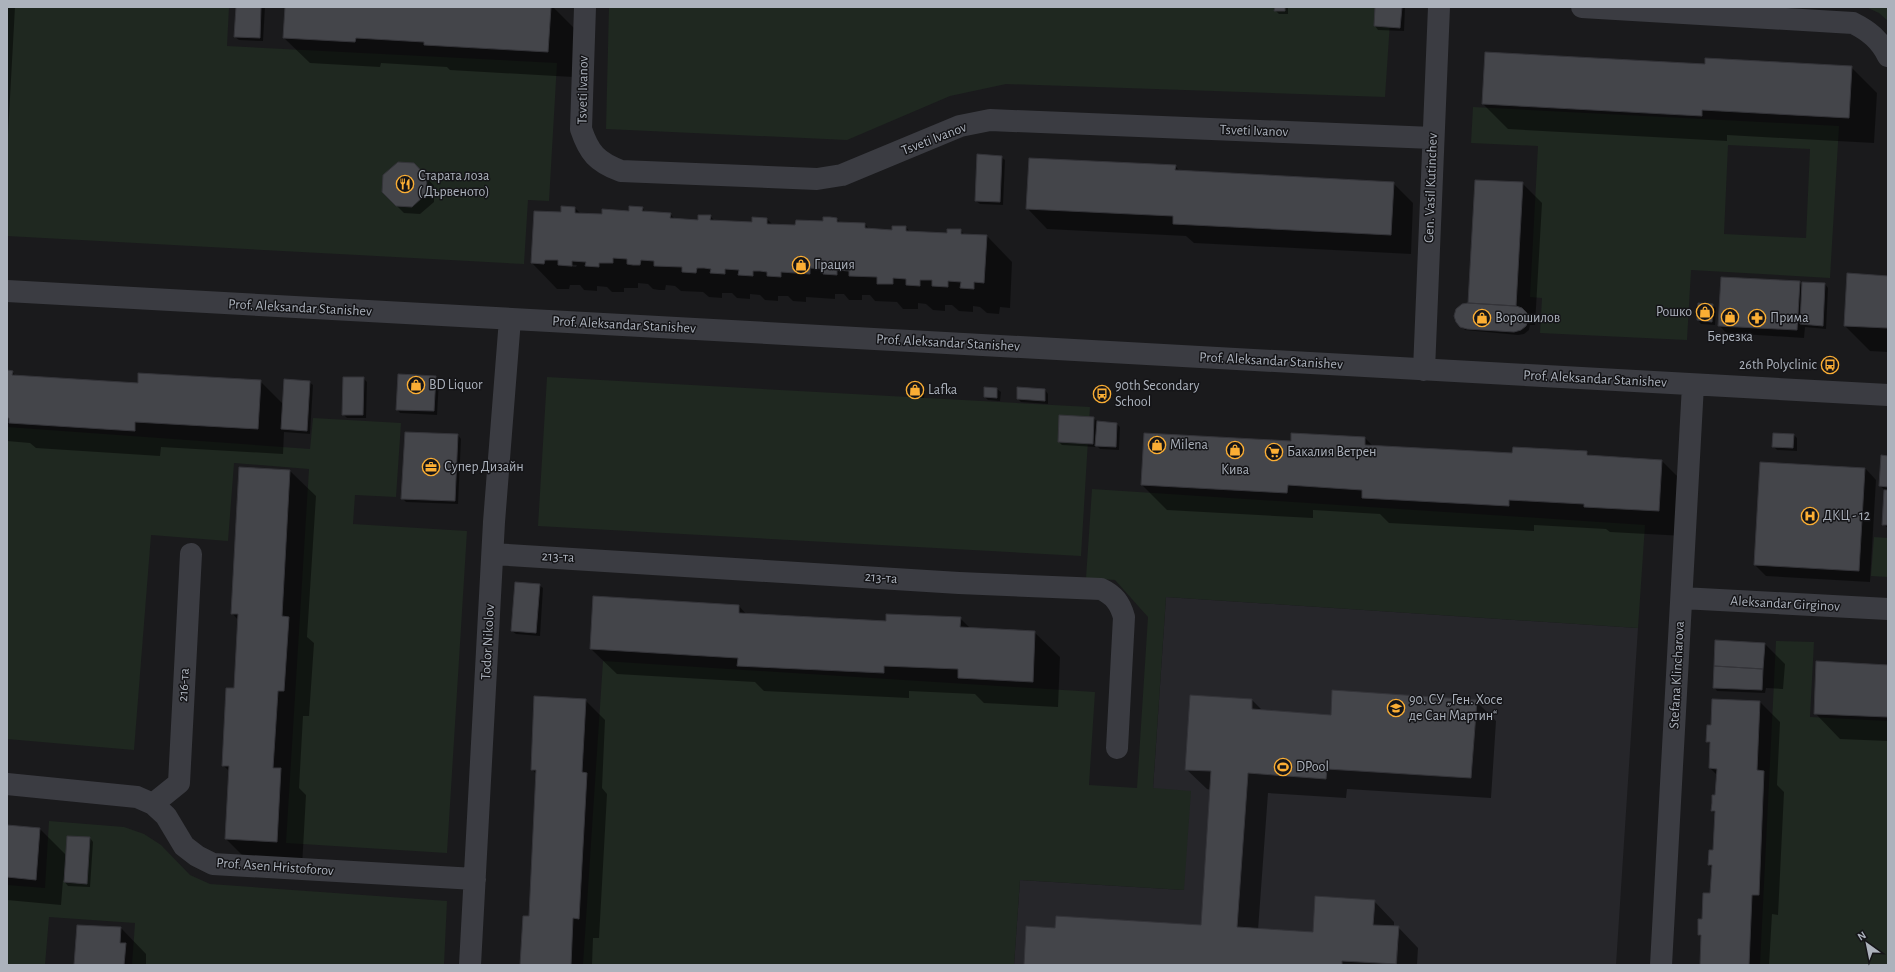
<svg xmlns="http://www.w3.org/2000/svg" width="1895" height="972" font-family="'Alegreya Sans',sans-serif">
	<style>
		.built { fill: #26262a }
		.green { fill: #1f2820; fill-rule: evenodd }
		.shadow { fill: #0007; fill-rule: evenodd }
		.building { fill: #44454a; stroke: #343439 }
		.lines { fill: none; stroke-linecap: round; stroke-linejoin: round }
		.minor { stroke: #3b3c42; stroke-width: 22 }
		.labels { text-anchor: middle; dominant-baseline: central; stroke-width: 3; stroke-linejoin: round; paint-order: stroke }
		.street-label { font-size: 14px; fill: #acb2bc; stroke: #151518 }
		.poi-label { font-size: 14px; fill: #acb2bc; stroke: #151518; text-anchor: start }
	</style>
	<rect width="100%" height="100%" fill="#1a1a1c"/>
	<!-- built -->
	<path class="built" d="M1166,597L1638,628L1616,965H1014L1020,880L1184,890L1153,789Z"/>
	<!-- green -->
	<path class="green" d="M7,7H229L227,46L557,63L549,201L528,200L524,264L7,236Z
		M609,7H1391L1385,97L1006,84L950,96L847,140L606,129Z
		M1866,7H1888V21L1879,13Z
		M1473,107L1839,126L1830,278L1691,270L1687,340L1540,333L1542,298L1530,297L1538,146L1471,143ZM1728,145L1810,149L1806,238L1724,234Z
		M547,377L1090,407L1081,556L538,526Z
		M313,418L401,423L396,497L355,495L353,524L467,531L447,853L286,843L309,469L234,463L228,541L151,535L134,750L7,739V427L310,449Z
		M1092,489L1645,525L1638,628L1166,597L1153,788L1191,791L1184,890L1020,880L1014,965H583L603,661L1095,692L1089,785L1137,788L1148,617L1115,580L1086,578Z
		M1874,537L1888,538V577L1871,576Z
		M1776,641L1814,642L1810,717L1888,721V965H1760Z
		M49,821L124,827L144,834L161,845L190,875L210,884L447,901L444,965H132L135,923L49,917L45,965H7V885L45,888Z"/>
	<!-- shadow -->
	<path class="shadow" d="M7,7H15L7,152Z
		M237,7H265L263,41L239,40L235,37Z
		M286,7H553L576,30L573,77L450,70L447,67L381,63L380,67L310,63L284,38Z
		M1276,7H1288V14H1279L1275,10Z
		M1376,7H1405L1404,31L1378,30L1375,26Z
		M1706,65L1851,67L1877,93L1874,143L1727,135V141L1508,129L1483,104Z
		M1001,157L1005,160L1003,205L980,204L976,201Z
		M1175,166L1181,172L1393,183L1413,203L1411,254L1194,243L1186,236L1047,229L1027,208Z
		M422,172L434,186V202L420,214L404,213L396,205Z
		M1522,183L1542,203L1535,325H1530L1529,330L1524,334L1518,335L1465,330L1457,322L1469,304Z
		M575,208L581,214L603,215L642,208L646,212L670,214L676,220L699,221L710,216L715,221L753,224L767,219L773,225L796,226L823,222L837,219L841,223L865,224L870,230L893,231L906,227L910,232L948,234L960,230L965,235L987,236L1012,262L1010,308L1000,307L999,314L987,313L980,307L973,306V312L959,311L952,305H945V311L933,310L926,304L918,303V309H903L897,302L875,301L870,295H862V300H849L844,294H835V299L806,297V302L793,301L788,296H778V301L765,300L760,295L750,294V299L737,298L732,293H722V298L709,297L703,292L681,291L675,286L666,285L665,290H659L653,289L648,284L638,283V288H624V292H612L607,287L597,286V291L584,290L580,285H570L569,289H557L532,263L535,212L562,213ZM560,264L577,265L576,267L563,266Z
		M1888,277V352L1870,351L1845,326Z
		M1799,282L1803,286L1825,284L1828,288L1826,329L1805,327L1804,338L1726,333L1719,325Z
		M1712,305L1716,308L1715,325L1701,324L1698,320Z
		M7,371L12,372L16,376L139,384L260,381L284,405L309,382L313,385L310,434L284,432L283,454L161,447L160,456L36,448L30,443L7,441Z
		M436,377L439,380L437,415L400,413L397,409Z
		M363,378L367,382L366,418H347L343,414Z
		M910,385H921L925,389L924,398H913L909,394Z
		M985,388L997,389L1001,392L1000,401L988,400L985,397Z
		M1045,390L1048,394V404L1021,402L1018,399Z
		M1093,418L1098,422L1117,424L1120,427L1119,450L1100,449L1096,445V447L1062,445L1059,442Z
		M458,435L461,439L458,504L406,502L402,498Z
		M1794,435L1797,438V451L1777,450L1773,446Z
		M1365,438L1374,447L1513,454L1586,452L1591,456L1662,461L1687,486L1684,536L1610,532L1606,529L1534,525V531L1389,523L1380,514L1313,510V518L1167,510L1142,485L1292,442Z
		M1888,457V528L1883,524L1885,490L1880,486Z
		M240,468L290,471L316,496L307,637L314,643L309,716H303L299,788L306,795L302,867L251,864L226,839L230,772L223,765L235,689L238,620L232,613Z
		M1865,468L1876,480L1870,582L1766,576L1755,565Z
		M539,585L543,588L540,636L516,634L512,631Z
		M739,606L747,615L887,622L960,618L970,628L1034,632L1060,657L1058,707L984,703L975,694L909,691V698L764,691L755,682L617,674L591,649Z
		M1765,644L1785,664L1783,689L1766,688L1765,693L1717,691L1714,687Z
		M1888,666V741L1840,739L1815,713Z
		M585,700L605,720L602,788L607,794L599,938H593L592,965H521L530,917L537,775L532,769Z
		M1252,700L1263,711L1332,716L1476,701L1496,721L1491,798L1347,789L1346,798L1268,793L1258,930L1313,933L1374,901L1394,922V927H1398L1418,948L1417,965H1397L1398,945H1396L1395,965H1025L1056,930L1202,926L1211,790L1207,789L1186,769Z
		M1760,702L1780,722L1777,785L1784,792L1778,915L1772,914L1769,965H1701L1702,938L1699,935L1711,894L1712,868L1709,865L1714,851L1716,814L1712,811L1713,803L1716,796L1717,775L1710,768L1711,745L1707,741L1712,726Z
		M7,826L40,829L67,856L90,838L93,842L90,887L68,886L63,880L61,905L7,900Z
		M121,928L146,954V965H75Z"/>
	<!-- building -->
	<path class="building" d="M236,7H261L260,38L234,37Z
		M285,7H551L548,52L424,45V42L356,38L355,42L283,38Z
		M1275,7H1285V11H1274Z
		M1375,7H1402L1400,28L1374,26Z
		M1485,52L1705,64V58L1852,66L1849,118L1702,110V116L1482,104Z
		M977,154L1002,156L1000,202L975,201Z
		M1029,158L1176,165L1175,170L1394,182L1391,235L1173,224V216L1026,209Z
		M398,162L414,163L427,177L426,194L412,207L396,206L382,192L383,175Z
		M1475,180L1523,182L1516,306L1468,303Z
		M561,206L575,207V213L602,214V209L629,211V206L643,207L642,211L671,213L670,218L698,220V215H711L710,220L752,222V217L767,218V224L795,225L796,220L823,221V217H830L837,218V222L865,223V228L892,230V226H906V231L947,233V229H961V234L987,235L984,283L974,282V289L960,288L961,282L948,281V287L932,286V280H920V286L906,285V279L893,278V284H877V277L849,276V271L837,270V275L823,274V269L810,268V274L781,272V277L767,276V272L760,271H753V276L738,275L739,270L725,269V274L710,273L711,269L704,268H697L696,273L682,272V267L654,266V261L641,260L640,265H633L627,264V259L613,258V263H599V267L585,266L586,262L572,261V266L558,265V260H545L544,264L531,263L534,211L561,212Z
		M1847,273L1888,276V328L1844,326Z
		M1721,277L1800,281L1797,330L1718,326Z
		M1802,282L1825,283L1823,326L1800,324Z
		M1468,303L1516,306L1522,308L1527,313L1528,320L1526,326L1521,330L1514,332L1467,329L1460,327L1456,322L1454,316L1456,309L1462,304Z
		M1698,303L1713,304L1712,322L1697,320Z
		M7,370L13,371L12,375L138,383V373L261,380L258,429L135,422V431L9,423V418H7Z
		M398,374L436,376L434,411L396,410Z
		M343,377H364L363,415H342Z
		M284,379L310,381L307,431L281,429Z
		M909,384L921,385V395H908Z
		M984,387L997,388V398L984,397Z
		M1017,387L1045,389V401L1017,399Z
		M1059,415L1094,417L1093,444L1058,442Z
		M1097,421L1117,423L1116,447L1095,446Z
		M405,432L458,434L455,501L401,499Z
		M1144,433L1291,441V433L1329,435L1365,437V445L1512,453L1513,447L1587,451V455L1662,460L1659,511L1584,507V504L1509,500V506L1362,498V490L1288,485L1287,493L1141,485Z
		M1773,433L1794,434L1793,448L1772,447Z
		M1881,455L1888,456V487L1879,486Z
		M1760,462L1865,468L1859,571L1754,565Z
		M239,467L290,470L282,616L289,617L284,691H278L273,768H281L277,842L225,839L229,766H222L226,688H234L238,614H231Z
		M1884,490H1888V525H1882Z
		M515,582L540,584L536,633L511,631Z
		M593,596L739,605V613L886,621V614L961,617L960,627L1035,631L1033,682L958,678V669L884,666V673L737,666L738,658L590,649Z
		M1715,640L1765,643L1763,669L1714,666Z
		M1816,661L1888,665V717L1814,714Z
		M1714,666L1763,669L1762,690L1713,688Z
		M1332,690L1477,700L1471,778L1327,769L1326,779L1248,773L1237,927L1313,932L1315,896L1375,900L1373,925L1399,926L1396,964L1342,961V965H1024L1026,926L1055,928L1056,916L1201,925L1211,771L1185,770L1190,695L1252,699V709L1331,715Z
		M534,696L586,699L582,772L587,773L579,919L573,918L571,965H520L523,916H529L536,770H531Z
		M1712,699L1760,701L1757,770L1764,771L1759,895H1752L1749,965H1700L1701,935H1698V919H1702L1703,893H1710L1712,865H1708L1709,850H1713L1715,811H1711L1712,803V795H1715L1717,769L1709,768L1710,742H1706L1707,725H1711Z
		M7,825L40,828L36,880L7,877Z
		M67,836L90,837L87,884L64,882Z
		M77,925L121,927L120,943H126L124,965H74Z"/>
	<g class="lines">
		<!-- minor -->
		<path class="minor" d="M585,7L581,129C589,153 597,162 621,171L817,179L842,175L960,126L990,120L1433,138
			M1582,7L1853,23C1869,31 1880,40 1888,56
			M7,291L1888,395
			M1424,370L1439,7
			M493,554L959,583L1101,589C1114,595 1120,603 1124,617L1117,748
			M1682,598L1888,609
			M7,784L137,797L153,804L166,816L184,846L197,856L213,864L475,879
			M153,804L179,783L191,554
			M470,965L494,522L510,319
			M1661,965L1693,385"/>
	</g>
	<!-- icons -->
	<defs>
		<symbol id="restaurant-ring" viewBox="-11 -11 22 22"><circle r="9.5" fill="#151518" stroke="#fbae34" stroke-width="1.5"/><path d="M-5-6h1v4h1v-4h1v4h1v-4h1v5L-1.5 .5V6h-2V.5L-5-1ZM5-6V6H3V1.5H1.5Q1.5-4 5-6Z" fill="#fbae34"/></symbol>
		<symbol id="shop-ring" viewBox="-11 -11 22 22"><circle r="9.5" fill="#151518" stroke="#fbae34" stroke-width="1.5"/><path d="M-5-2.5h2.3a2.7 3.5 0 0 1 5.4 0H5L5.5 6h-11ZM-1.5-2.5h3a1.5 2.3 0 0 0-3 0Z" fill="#fbae34"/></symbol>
		<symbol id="pharmacy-ring" viewBox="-11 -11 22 22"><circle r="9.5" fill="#151518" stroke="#fbae34" stroke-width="1.5"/><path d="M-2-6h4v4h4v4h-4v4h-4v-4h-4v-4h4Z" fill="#fbae34"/></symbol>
		<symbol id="bus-ring" viewBox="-11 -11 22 22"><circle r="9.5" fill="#151518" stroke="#fbae34" stroke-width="1.5"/><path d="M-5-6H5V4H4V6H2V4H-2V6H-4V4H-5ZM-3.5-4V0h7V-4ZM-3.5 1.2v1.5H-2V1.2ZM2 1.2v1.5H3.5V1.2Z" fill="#fbae34"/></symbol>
		<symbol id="supermarket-ring" viewBox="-11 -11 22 22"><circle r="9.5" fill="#151518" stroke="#fbae34" stroke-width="1.5"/><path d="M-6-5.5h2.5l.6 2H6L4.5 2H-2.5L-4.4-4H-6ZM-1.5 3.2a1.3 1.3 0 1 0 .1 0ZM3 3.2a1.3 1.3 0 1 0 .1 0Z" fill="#fbae34"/></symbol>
		<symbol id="office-ring" viewBox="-11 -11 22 22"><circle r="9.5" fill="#151518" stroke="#fbae34" stroke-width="1.5"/><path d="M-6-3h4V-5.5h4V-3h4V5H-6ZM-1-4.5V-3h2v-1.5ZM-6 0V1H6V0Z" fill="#fbae34"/></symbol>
		<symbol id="hospital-ring" viewBox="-11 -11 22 22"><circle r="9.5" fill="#151518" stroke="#fbae34" stroke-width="1.5"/><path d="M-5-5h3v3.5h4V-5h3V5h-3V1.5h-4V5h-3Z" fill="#fbae34"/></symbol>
		<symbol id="school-ring" viewBox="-11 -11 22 22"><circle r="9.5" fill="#151518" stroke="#fbae34" stroke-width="1.5"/><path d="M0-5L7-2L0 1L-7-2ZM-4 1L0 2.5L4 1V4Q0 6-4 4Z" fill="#fbae34"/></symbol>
		<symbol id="stadium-ring" viewBox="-11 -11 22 22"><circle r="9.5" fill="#151518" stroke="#fbae34" stroke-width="1.5"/><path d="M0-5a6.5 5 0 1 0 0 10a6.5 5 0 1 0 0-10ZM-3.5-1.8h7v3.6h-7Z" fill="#fbae34"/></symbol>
	</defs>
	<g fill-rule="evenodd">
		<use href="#restaurant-ring" x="395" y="174" width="20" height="20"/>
		<use href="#shop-ring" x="791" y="255" width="20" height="20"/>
		<use href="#shop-ring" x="1695" y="302" width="20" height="20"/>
		<use href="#shop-ring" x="1720" y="307" width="20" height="20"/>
		<use href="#shop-ring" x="1472" y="308" width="20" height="20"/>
		<use href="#pharmacy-ring" x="1747" y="308" width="20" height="20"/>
		<use href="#bus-ring" x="1820" y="355" width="20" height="20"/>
		<use href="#shop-ring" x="406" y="375" width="20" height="20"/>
		<use href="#shop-ring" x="905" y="380" width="20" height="20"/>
		<use href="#bus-ring" x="1092" y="384" width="20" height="20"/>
		<use href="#shop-ring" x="1147" y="435" width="20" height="20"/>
		<use href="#shop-ring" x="1225" y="440" width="20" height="20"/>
		<use href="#supermarket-ring" x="1264" y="442" width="20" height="20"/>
		<use href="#office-ring" x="421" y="457" width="20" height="20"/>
		<use href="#hospital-ring" x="1800" y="506" width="20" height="20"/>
		<use href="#school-ring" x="1386" y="698" width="20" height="20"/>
		<use href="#stadium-ring" x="1273" y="757" width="20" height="20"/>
	</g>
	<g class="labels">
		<!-- street labels -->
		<g class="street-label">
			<text transform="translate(583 90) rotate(-89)">Tsveti Ivanov</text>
			<text transform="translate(1254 131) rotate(2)">Tsveti Ivanov</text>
			<text transform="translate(934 139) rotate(-21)">Tsveti Ivanov</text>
			<text transform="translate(1431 188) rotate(-88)">Gen. Vasil Kutinchev</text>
			<text transform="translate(300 308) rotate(3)">Prof. Aleksandar Stanishev</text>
			<text transform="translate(624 325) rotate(3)">Prof. Aleksandar Stanishev</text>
			<text transform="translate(948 343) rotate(3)">Prof. Aleksandar Stanishev</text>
			<text transform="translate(1271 361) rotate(3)">Prof. Aleksandar Stanishev</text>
			<text transform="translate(1595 379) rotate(3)">Prof. Aleksandar Stanishev</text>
			<text transform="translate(558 557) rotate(3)">213-та</text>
			<text transform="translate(881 578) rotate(4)">213-та</text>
			<text transform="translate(1785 604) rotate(3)">Aleksandar Girginov</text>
			<text transform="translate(488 642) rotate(-87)">Todor Nikolov</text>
			<text transform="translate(1677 675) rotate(-87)">Stefana Klincharova</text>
			<text transform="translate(184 685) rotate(-87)">216-та</text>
			<text transform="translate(275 867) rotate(4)">Prof. Asen Hristoforov</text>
		</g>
		<!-- poi labels -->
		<g class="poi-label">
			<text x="418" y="176">Старата лоза<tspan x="418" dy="16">( Дървеното)</tspan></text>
			<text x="814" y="265">Грация</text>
			<text x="1692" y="312" text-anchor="end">Рошко</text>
			<text x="1495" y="318">Ворошилов</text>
			<text x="1770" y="318">Прима</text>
			<text x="1730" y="337" text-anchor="middle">Березка</text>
			<text x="1817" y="365" text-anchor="end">26th Polyclinic</text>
			<text x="429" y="385">BD Liquor</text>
			<text x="1115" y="386">90th Secondary<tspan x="1115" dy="16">School</tspan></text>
			<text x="928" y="390">Lafka</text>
			<text x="1170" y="445">Milena</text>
			<text x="1287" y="452">Бакалия Ветрен</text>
			<text x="444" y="467">Супер Дизайн</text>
			<text x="1235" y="470" text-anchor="middle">Кива</text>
			<text x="1823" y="516">ДКЦ - 12</text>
			<text x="1409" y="700">90. СУ „Ген. Хосе<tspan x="1409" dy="16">де Сан Мартин“</tspan></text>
			<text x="1296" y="767">DPool</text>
		</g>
	</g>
	<!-- border -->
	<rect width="1895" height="972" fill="none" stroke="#acb2bc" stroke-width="16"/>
	<!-- north arrow -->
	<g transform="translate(1867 944) rotate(327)" stroke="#151518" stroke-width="3" paint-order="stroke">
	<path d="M0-3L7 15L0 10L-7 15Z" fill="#acb2bc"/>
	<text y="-6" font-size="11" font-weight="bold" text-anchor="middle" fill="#acb2bc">N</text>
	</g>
</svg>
